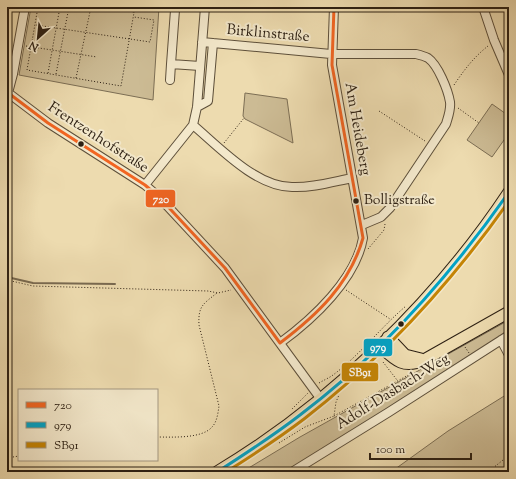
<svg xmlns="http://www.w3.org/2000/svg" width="516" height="479" font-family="'Sorts Mill Goudy',serif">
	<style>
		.green { fill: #ccbb94; stroke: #7c6e54 }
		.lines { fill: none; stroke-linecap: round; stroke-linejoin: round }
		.stream { stroke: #796a51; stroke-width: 2 }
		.minor-casing { stroke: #5d4f3a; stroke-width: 10 }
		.major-casing { stroke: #2d2013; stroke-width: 13 }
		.path { stroke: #2d2013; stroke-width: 1; stroke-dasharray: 1 2; stroke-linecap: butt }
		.minor { stroke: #f3e8cb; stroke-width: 8 }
		.major { stroke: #eddbaf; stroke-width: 11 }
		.bus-1-casing { stroke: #f3e8cb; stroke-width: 6 }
		.bus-2-casing { stroke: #f3e8cb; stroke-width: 6 }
		.bus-3-casing { stroke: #f3e8cb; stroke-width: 6 }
		.bus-1 { stroke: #f26522; stroke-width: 3 }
		.bus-2 { stroke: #02a2c5; stroke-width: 3 }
		.bus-3 { stroke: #c48405; stroke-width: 3 }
		.bus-dot { fill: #2d2013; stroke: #f3e8cb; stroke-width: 1.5 }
		.labels { text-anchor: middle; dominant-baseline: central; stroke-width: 4; stroke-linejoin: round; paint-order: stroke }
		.bus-label { font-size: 14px; fill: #2d2013; stroke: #f3e8cb; text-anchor: start }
		.street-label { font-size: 15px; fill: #2d2013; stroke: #f3e8cb }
		.line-badge { stroke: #f3e8cb; stroke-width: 1.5 }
		.badge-label { font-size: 11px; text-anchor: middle; font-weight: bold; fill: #fff }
	</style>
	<rect width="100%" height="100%" fill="#eddbaf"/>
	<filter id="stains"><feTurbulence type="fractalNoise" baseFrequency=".005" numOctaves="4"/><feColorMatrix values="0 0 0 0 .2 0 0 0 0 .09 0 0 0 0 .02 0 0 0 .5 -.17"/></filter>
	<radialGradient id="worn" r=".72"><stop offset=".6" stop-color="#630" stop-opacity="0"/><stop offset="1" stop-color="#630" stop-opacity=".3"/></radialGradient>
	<!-- green -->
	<path class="green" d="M31,7H159L153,100L19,75Z
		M245,93L287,99L293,143L245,119L243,116Z
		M492,104L509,116V133L492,157L467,140Z
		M509,320V338L297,472H242L300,437Z
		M509,393V472H391L448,431Z"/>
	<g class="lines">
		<!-- stream -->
		<path class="stream" d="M7,277L33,283L115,284"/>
		<defs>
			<path id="minor" d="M483,7L494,40L509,75
				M175,10L171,64L200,66
				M202,42L331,54H416C420,55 424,56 428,58C438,65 448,90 450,102C451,110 448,117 446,124L390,208L381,217L362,225
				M170,80L171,64
				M7,92L48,123L145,185L159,197L225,268L320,398
				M8,93L13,74L25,7
				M197,107L208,101L213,43
				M193,125C219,147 256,187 292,187C312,188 332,182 352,178
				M145,185L193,125L197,107L205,7
				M501,340L509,355
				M280,343C313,319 356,279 363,238L332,65L334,7
				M292,472L389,412L509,335"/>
			<path id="major" d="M388,337L405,355L421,359
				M380,346C395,360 403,369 424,360L509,312
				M217,472C331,404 436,302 509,192"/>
		</defs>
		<!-- minor casing -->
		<use href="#minor" class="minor-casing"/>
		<!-- major casing -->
		<use href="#major" class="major-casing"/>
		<!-- path -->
		<path class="path" d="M38,7L27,70L121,86L135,7
			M100,7L134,12
			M508,24L509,37
			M36,25L150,42L154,20L134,17
			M26,46L97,57
			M48,73L60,7
			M56,74L69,7
			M76,78L91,7
			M454,85C464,70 474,57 488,46
			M458,108L479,123
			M379,111L425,141
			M224,143L244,118
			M368,249L384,230L385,224
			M7,280L33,286L208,291L218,293L231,290
			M346,290L390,319
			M465,347L469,353
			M383,362L397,380
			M319,383C324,380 329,378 333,375C360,355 381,327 406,306
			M292,409L308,393
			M334,416L412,373
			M157,437C171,437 202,439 212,427C217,422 218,413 219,406L199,325C198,306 203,304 217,293
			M279,443L305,427L334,416L336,402L339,395
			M7,458L19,456
			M204,472L208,469
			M488,472L503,460L509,457"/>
		<!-- minor -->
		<use href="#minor" class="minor"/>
		<!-- major -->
		<use href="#major" class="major"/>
		<defs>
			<path id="bus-1" d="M7,92L48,123L145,185L159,197L225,268L280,343
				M280,343C317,315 350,284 363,238L332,65L334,7"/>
			<path id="bus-2" d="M217,472C245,454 273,436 300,415C382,353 450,276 509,192"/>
			<path id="bus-3" d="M226,472C253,455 279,438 304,419C384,357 451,283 509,201"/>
		</defs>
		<!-- bus-1 casing -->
		<use href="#bus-1" class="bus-1-casing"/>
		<!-- bus-2 casing -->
		<use href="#bus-2" class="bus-2-casing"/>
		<!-- bus-3 casing -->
		<use href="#bus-3" class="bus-3-casing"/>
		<!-- bus-1 -->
		<use href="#bus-1" class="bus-1"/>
		<!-- bus-2 -->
		<use href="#bus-2" class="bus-2"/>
		<!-- bus-3 -->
		<use href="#bus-3" class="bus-3"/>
	</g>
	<!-- markers -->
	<g class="bus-dot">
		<circle cx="81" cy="144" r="3.5"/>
		<circle cx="356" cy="201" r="3.5"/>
		<circle cx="401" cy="324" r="3.5"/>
	</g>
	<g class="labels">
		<!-- bus labels -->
		<g class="bus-label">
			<text x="364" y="201">Bolligstraße</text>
		</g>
		<!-- street labels -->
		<g class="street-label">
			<text transform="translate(268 34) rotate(5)">Birklinstraße</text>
			<text transform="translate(357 129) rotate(80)">Am Heideberg</text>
			<text transform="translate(98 138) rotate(33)">Frentzenhofstraße</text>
			<text transform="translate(393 392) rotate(-32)">Adolf-Dasbach-Weg</text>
		</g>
	</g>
	<g class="line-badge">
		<rect x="145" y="189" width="31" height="19" rx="4" fill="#f26522"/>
		<rect x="363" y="338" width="30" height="19" rx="4" fill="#02a2c5"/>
		<rect x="341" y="362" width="38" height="20" rx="4" fill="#c48405"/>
	</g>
	<g class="badge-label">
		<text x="161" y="203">720</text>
		<text x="378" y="351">979</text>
		<text x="360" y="376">SB91</text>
	</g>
	<!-- margin -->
	<rect width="516" height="479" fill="none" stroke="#eddbaf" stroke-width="24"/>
	<rect x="8" y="8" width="500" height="463" fill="none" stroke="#2d2013" stroke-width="2"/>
	<rect x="12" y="12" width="492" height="455" fill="none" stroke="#2d2013"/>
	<!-- legend -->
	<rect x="18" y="389" width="140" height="72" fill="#f3e8cb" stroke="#a49881"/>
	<rect x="26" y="402" width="20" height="6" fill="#f26522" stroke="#a49881"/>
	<text x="54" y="409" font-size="12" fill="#2d2013">720</text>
	<rect x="26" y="422" width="20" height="6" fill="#02a2c5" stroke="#a49881"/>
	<text x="54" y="429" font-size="12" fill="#2d2013">979</text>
	<rect x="26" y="442" width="20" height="6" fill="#c48405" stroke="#a49881"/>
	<text x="54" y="449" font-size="12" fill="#2d2013">SB91</text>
	<!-- north arrow -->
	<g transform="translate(38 38) rotate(207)" stroke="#f3e8cb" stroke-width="3" paint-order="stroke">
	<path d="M0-3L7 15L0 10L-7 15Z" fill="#2d2013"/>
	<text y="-6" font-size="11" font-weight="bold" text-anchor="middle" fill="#2d2013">N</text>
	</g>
	<!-- scale -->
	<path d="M370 453v6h101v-6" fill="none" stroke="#2d2013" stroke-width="2"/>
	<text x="376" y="453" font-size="12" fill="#2d2013" stroke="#f3e8cb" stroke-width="3" paint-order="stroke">100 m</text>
	<rect width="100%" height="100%" filter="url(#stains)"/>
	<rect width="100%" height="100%" fill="url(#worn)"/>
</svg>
